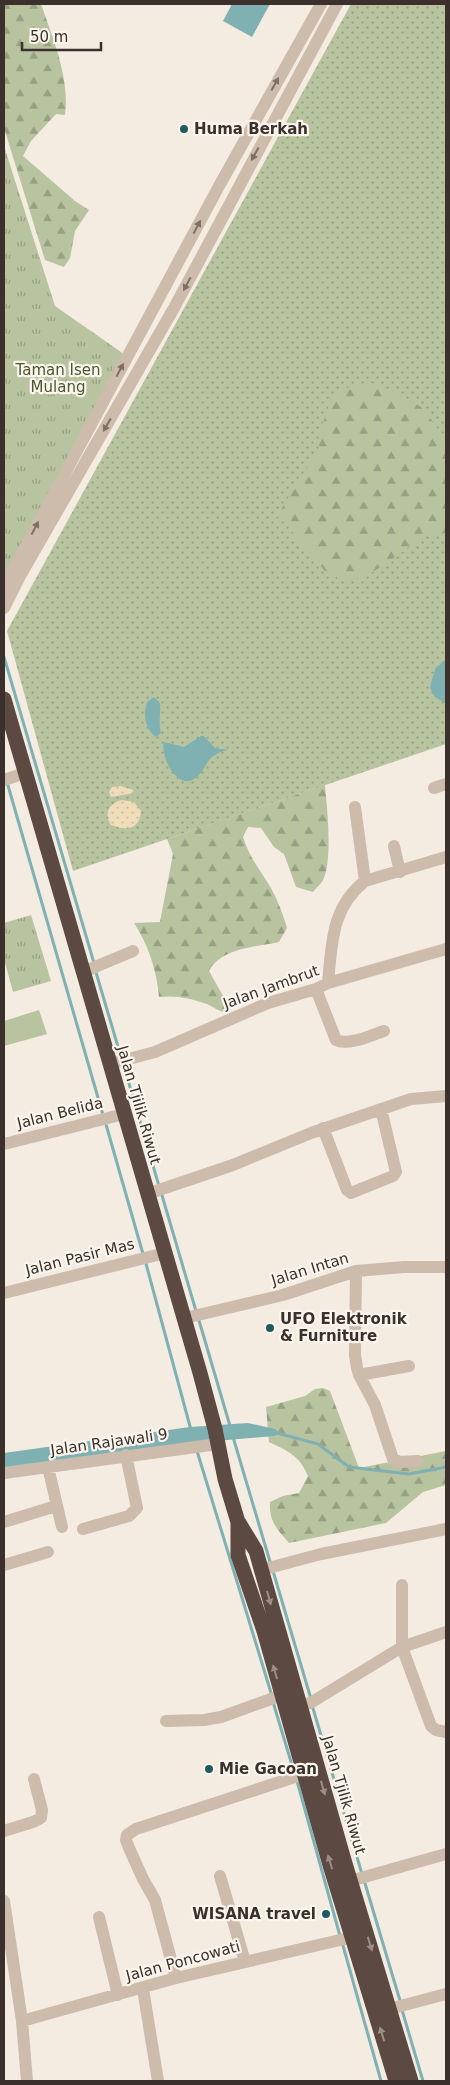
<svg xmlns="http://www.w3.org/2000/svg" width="450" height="2085" font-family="'DejaVu Sans',sans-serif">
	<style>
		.grass { fill: url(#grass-dots) }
		.forest { fill: url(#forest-firs) }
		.sand { fill: url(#sand-dots) }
		.park { fill: url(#park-tufts) }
		.pitch { fill: #b8c4a0 }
		.water { fill: #7fb0b2 }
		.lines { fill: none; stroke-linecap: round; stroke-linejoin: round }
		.stream { stroke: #7fb0b2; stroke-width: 3 }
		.street { stroke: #cdbbac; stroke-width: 12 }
		.highway { stroke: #5c4a42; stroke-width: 15 }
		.oneway { fill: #7d6f65 }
		.oneway2 { fill: #9c8e87 }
		.poi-dot { fill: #1f5a5e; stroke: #fbf5ee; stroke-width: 2 }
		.labels { text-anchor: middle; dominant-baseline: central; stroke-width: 4.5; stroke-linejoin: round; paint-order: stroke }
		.poi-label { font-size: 15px; font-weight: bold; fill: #3b302b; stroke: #fbf5ee; text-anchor: start }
		.park-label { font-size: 15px; fill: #4a5a2e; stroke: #fbf5ee }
		.street-label { font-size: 15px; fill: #3b302b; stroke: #fbf5ee }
	</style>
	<defs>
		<pattern id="grass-dots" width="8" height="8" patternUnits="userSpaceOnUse" patternTransform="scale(1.25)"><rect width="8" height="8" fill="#b8c4a0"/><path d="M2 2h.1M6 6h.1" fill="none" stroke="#97a083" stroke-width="1.8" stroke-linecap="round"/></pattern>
		<pattern id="forest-firs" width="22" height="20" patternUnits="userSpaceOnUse" patternTransform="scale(1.25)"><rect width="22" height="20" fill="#b8c4a0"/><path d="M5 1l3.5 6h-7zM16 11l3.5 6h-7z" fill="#97a083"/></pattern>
		<pattern id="sand-dots" width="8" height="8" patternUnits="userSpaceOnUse" patternTransform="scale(1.25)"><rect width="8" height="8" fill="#efdcb8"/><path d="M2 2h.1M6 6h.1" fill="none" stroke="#cebd9e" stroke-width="1.8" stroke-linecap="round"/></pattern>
		<pattern id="park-tufts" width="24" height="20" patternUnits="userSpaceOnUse" patternTransform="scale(1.25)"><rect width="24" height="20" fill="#b8c4a0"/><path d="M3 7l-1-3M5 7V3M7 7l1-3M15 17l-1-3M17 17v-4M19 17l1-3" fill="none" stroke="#97a083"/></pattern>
	</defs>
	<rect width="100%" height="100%" fill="#f4ebe1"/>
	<!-- grass -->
	<path class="grass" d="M351,4H446V744L73,871L7,631Z"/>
	<!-- forest -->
	<path class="forest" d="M4,4H41C53,39 70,78 65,115L56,114L31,141L23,156L75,201L89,210L75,231L70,258L64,267L45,260L4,128Z
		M371,383C384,387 410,399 421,407C431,416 435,429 446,437V533C439,534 430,534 424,537C398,550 352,603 323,569C319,564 316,558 312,553L302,551L289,525L277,516L318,450L322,426L333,393L346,388Z
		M325,785C327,808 333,860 323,880C321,884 316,888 313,892L296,887L284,854L274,847L261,828L248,827L243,837C250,859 260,869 271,888C278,901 283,914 287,928L279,942C256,947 221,948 209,971L227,1003L225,1012C217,1011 214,1007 207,1004C191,998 175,995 159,997C157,971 148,944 134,923L160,922L173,854L167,839Z
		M323,1388L330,1391L359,1468L446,1451V1485L423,1492L386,1523L289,1543C277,1529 269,1522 270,1502L283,1496L299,1493L308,1476C300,1456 288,1451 269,1442L266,1407L305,1396L315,1389Z"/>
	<!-- sand -->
	<path class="sand" d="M121,786L133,790L134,793L111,797L109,792L112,787Z
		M122,800L134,802L141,811C139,830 127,831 111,825C104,813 108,804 122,800Z"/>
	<!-- park -->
	<path class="park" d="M4,146L55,306L131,359L4,600Z
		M31,915L51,981L13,992L4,959V923Z"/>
	<!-- pitch -->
	<path class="pitch" d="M39,1010L47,1034L4,1046V1021Z"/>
	<!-- water -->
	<path class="water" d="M232,4H270L252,37L223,21Z
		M446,659V704L434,696L430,687L435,669Z
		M154,697L160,703C161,714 158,723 161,733L156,737C145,729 143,715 147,702Z
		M201,736H204L215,748L228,750C202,755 208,773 192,780C175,788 160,754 164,742L184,747Z
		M248,1423L275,1429L280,1433L275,1436L193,1443L4,1472V1453L190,1427Z"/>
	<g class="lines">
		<!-- stream -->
		<path class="stream" d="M4,657L94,963
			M7,782L103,1115
			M95,969L121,1057
			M123,1063L159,1186
			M105,1121L143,1254
			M161,1192L196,1311
			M145,1260L191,1430
			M198,1317L230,1426
			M277,1433L318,1444L349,1467L409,1474L446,1467
			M233,1437L271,1565
			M197,1451L272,1696
			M273,1571L311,1699
			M273,1702L295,1775
			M312,1705L362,1874
			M297,1781L340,1936
			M364,1880L401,2004
			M342,1942L381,2081
			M402,2010L423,2081"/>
		<!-- street -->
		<path class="street" d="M4,587L219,186L321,4
			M4,608L20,576L174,308L337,4
			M4,780L25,773
			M434,788L446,784
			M355,807L365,881
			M394,846L400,872
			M83,972L133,951
			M328,983C332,943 331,908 365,881L446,857
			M316,989L336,1040C349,1046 371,1035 384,1031
			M110,1064L155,1052L268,1003L316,989L328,983L446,949
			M323,1128L347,1190L351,1193L393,1176L396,1172L381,1109
			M4,1144L124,1114
			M147,1194L233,1165L311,1133L411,1099L446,1096
			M356,1271L355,1355L357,1368L359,1375L375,1405L393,1459L400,1462L418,1461
			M4,1293L165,1253
			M185,1318L283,1295L356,1271L404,1267H446
			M359,1375L409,1366
			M48,1467L62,1527
			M4,1473L218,1444
			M4,1522L56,1506
			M83,1529L129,1516L137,1508L126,1455
			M4,1565L48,1552
			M261,1570L321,1554L446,1529
			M402,1585V1647L431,1726L436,1730L446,1732
			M300,1707L312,1702L402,1647L446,1632
			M166,1721L204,1720L221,1717L282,1695
			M4,1831L33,1822L41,1818L42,1810L34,1779
			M220,1876L245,1962
			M343,1883L446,1854
			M4,1901L22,2021L27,2081
			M99,1917L118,1995
			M176,1978L155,1900L143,1879L129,1848L126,1840L127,1835L136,1829L304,1774
			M143,1989L158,2081
			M389,2009L446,1994
			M22,2021L176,1978L353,1937"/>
		<!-- highway -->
		<path class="highway" d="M4,699L200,1373L215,1429L225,1479L238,1522V1555L264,1631L330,1865L396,2081
			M239,1523L256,1551L344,1860L411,2081"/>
	</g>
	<!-- one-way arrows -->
	<defs><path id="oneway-solid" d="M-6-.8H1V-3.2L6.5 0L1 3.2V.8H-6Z" transform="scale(1.25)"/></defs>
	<g class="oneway">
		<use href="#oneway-solid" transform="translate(275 84) rotate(-61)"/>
		<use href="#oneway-solid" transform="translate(255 154) rotate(119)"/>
		<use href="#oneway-solid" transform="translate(197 227) rotate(-62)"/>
		<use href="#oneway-solid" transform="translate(187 284) rotate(118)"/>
		<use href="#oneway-solid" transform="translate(120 370) rotate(-62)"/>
		<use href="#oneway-solid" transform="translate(107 425) rotate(120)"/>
		<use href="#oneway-solid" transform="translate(35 528) rotate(-62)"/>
	</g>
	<g class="oneway2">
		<use href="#oneway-solid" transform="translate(269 1598) rotate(74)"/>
		<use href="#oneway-solid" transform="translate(275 1672) rotate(-106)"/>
		<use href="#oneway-solid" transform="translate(323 1788) rotate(74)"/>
		<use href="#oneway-solid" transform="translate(330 1862) rotate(-107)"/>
		<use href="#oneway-solid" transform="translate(370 1944) rotate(73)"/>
		<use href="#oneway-solid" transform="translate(382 2034) rotate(-107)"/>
	</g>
	<!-- markers -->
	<g class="poi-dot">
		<circle cx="184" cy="129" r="5"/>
		<circle cx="270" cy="1328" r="5"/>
		<circle cx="209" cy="1769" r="5"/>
		<circle cx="326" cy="1914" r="5"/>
	</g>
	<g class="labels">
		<!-- poi labels -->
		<g class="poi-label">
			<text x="194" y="129">Huma Berkah</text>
			<text x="280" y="1319">UFO Elektronik<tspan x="280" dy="17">&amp; Furniture</tspan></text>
			<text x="219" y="1769">Mie Gacoan</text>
			<text x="316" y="1914" text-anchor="end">WISANA travel</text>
		</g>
		<!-- park labels -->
		<g class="park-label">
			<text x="58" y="370">Taman Isen<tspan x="58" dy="17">Mulang</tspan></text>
		</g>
		<!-- street labels -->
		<g class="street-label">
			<text transform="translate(271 987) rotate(-20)">Jalan Jambrut</text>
			<text transform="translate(139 1105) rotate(74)">Jalan Tjilik Riwut</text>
			<text transform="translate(60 1113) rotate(-14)">Jalan Belida</text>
			<text transform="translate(80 1257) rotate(-14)">Jalan Pasir Mas</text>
			<text transform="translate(310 1269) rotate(-17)">Jalan Intan</text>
			<text transform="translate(109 1442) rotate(-8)">Jalan Rajawali 9</text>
			<text transform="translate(344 1795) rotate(74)">Jalan Tjilik Riwut</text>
			<text transform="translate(183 1961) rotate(-15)">Jalan Poncowati</text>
		</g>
	</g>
	<!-- border -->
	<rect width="450" height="2085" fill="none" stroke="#3b302b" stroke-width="10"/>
	<!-- scale -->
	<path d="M22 42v8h79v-8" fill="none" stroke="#3b302b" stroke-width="2.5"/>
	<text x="30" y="42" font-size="15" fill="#3b302b" stroke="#fbf5ee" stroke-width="4" paint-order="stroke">50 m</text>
</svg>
